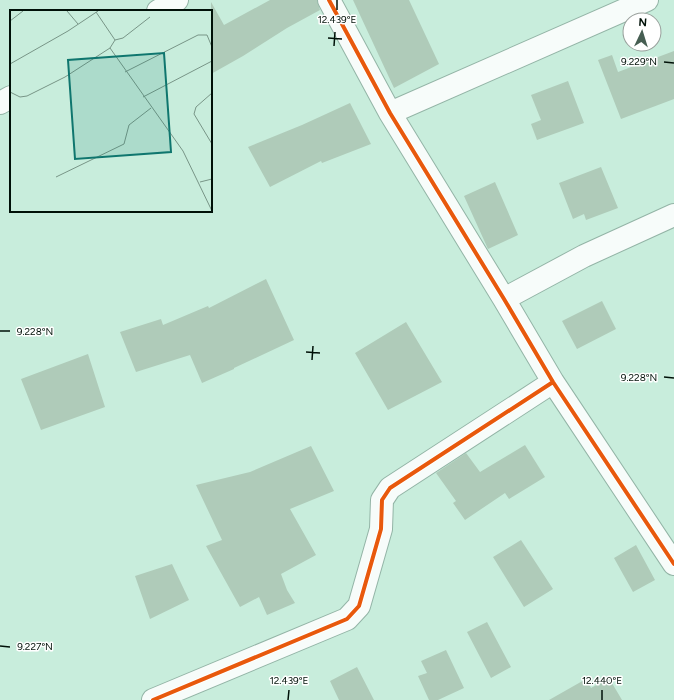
<svg xmlns="http://www.w3.org/2000/svg" width="674" height="700" font-family="Figtree,sans-serif">
	<style>
		.building { fill: #afcbb9 }
		.lines { fill: none; stroke-linecap: round; stroke-linejoin: round }
		.minor-casing { stroke: #93b4a6; stroke-width: 24 }
		.minor { stroke: #f7fcfa; stroke-width: 22 }
		.cycleway-casing { stroke: #fff; stroke-width: 6 }
		.cycleway { stroke: #e8590c; stroke-width: 4 }
		.ticks { fill: none; stroke: #001108; stroke-width: 1.5 }
		.inset-road { fill: none; stroke: #789587; stroke-width: 1 }
		.view { fill: #0f766e; fill-opacity: 0.15; stroke: #0f766e; stroke-width: 2 }
		.inset-edge { fill: none; stroke: #001108; stroke-width: 2 }
		.ticks-label { font-size: 10px; text-anchor: middle; fill: #001108; stroke: #fff; stroke-width: 3; stroke-linejoin: round; paint-order: stroke }
	</style>
	<rect width="100%" height="100%" fill="#c8eddc"/>
	<!-- building -->
	<path class="building" d="M270,0H317L320,10L287,28L243,56L211,74V2L224,25Z
		M353,0H409L439,64L394,88Z
		M674,51V99L621,119L598,60L612,55L618,72Z
		M568,81L584,123L537,140L531,124L541,120L531,95Z
		M350,103L371,144L322,163L321,161L270,187L248,147L302,125Z
		M601,167L618,208L586,220L584,214L573,219L559,183Z
		M495,182L518,235L488,249L464,196Z
		M266,279L294,340L234,368V369L202,383L190,355L136,372L120,332L161,319L163,325L208,306L209,308Z
		M602,301L616,329L577,349L562,321Z
		M406,322L442,382L388,410L355,353Z
		M88,354L105,407L41,430L21,379Z
		M525,445L545,477L509,499L505,493L465,520L453,503L456,501L436,473L466,453L480,472Z
		M311,446L334,491L290,509L316,555L281,574L287,590L295,603L267,615L259,597L240,607L206,546L222,540L196,485L250,472Z
		M521,540L553,589L524,607L493,557Z
		M636,545L655,580L633,592L614,558Z
		M172,564L189,600L150,619L135,576Z
		M487,622L511,667L491,678L467,632Z
		M446,650L464,688L438,700H429L418,676L427,673L421,661Z
		M357,667L374,700H339L330,681Z
		M609,678L622,700H549L586,679L591,688Z"/>
	<g class="lines">
		<defs>
			<path id="minor" d="M329,0L390,113L504,299L553,382L674,564
				M158,11L177,0
				M0,103L11,97
				M390,113L647,0
				M504,299L584,256L674,215
				M153,700L347,619L359,606L381,529L382,500L390,488L553,382"/>
		</defs>
		<!-- minor casing -->
		<use href="#minor" class="minor-casing"/>
		<!-- minor -->
		<use href="#minor" class="minor"/>
		<defs>
			<path id="cycleway" d="M329,0L390,113L504,299L553,382L674,564
				M153,700L347,619L359,606L381,529L382,500L390,488L553,382"/>
		</defs>
		<!-- cycleway casing -->
		<use href="#cycleway" class="cycleway-casing"/>
		<!-- cycleway -->
		<use href="#cycleway" class="cycleway"/>
	</g>
	<!-- ticks -->
	<path class="ticks" d="M337,10V0M328,38L342,39M334,46L335,32M664,62L674,63M0,331H10M306,352L320,353M312,360L313,346M664,377L674,378M0,646L10,647M288,700L289,690M602,700V690"/>
	<!-- overview -->
	<g transform="translate(10 10)">
		<rect width="202" height="202" fill="#c8eddc"/>
		<path class="inset-road" d="M57,1L68,14M86,2L105,30L100,38L173,141L202,201M0,11L13,1M105,30L113,28L140,7M0,54L58,21L88,1M115,62L188,25H197L202,37M0,82L10,87L17,86L55,67L100,38M202,83L186,97L184,104L202,134M133,87L202,51M46,167L114,134L119,115L141,98M190,172L202,169"/>
		<path class="view" d="M154,43L161,142L65,149L58,50Z"/>
		<rect width="202" height="202" class="inset-edge"/>
	</g>
	<g class="ticks-label">
		<text x="337" y="23">12.439°E</text>
		<text x="639" y="65">9.229°N</text>
		<text x="35" y="335">9.228°N</text>
		<text x="639" y="381">9.228°N</text>
		<text x="35" y="650">9.227°N</text>
		<text x="289" y="684">12.439°E</text>
		<text x="602" y="684">12.440°E</text>
	</g>
	<!-- north arrow -->
	<g transform="translate(642 32) rotate(4)"><circle r="19" fill="#ffffff" stroke="#99a09c"/>
	<path d="M0-3L7 15L0 10L-7 15Z" fill="#465e52"/>
	<text y="-6" font-size="11" font-weight="bold" text-anchor="middle" fill="#001108">N</text>
	</g>
</svg>
